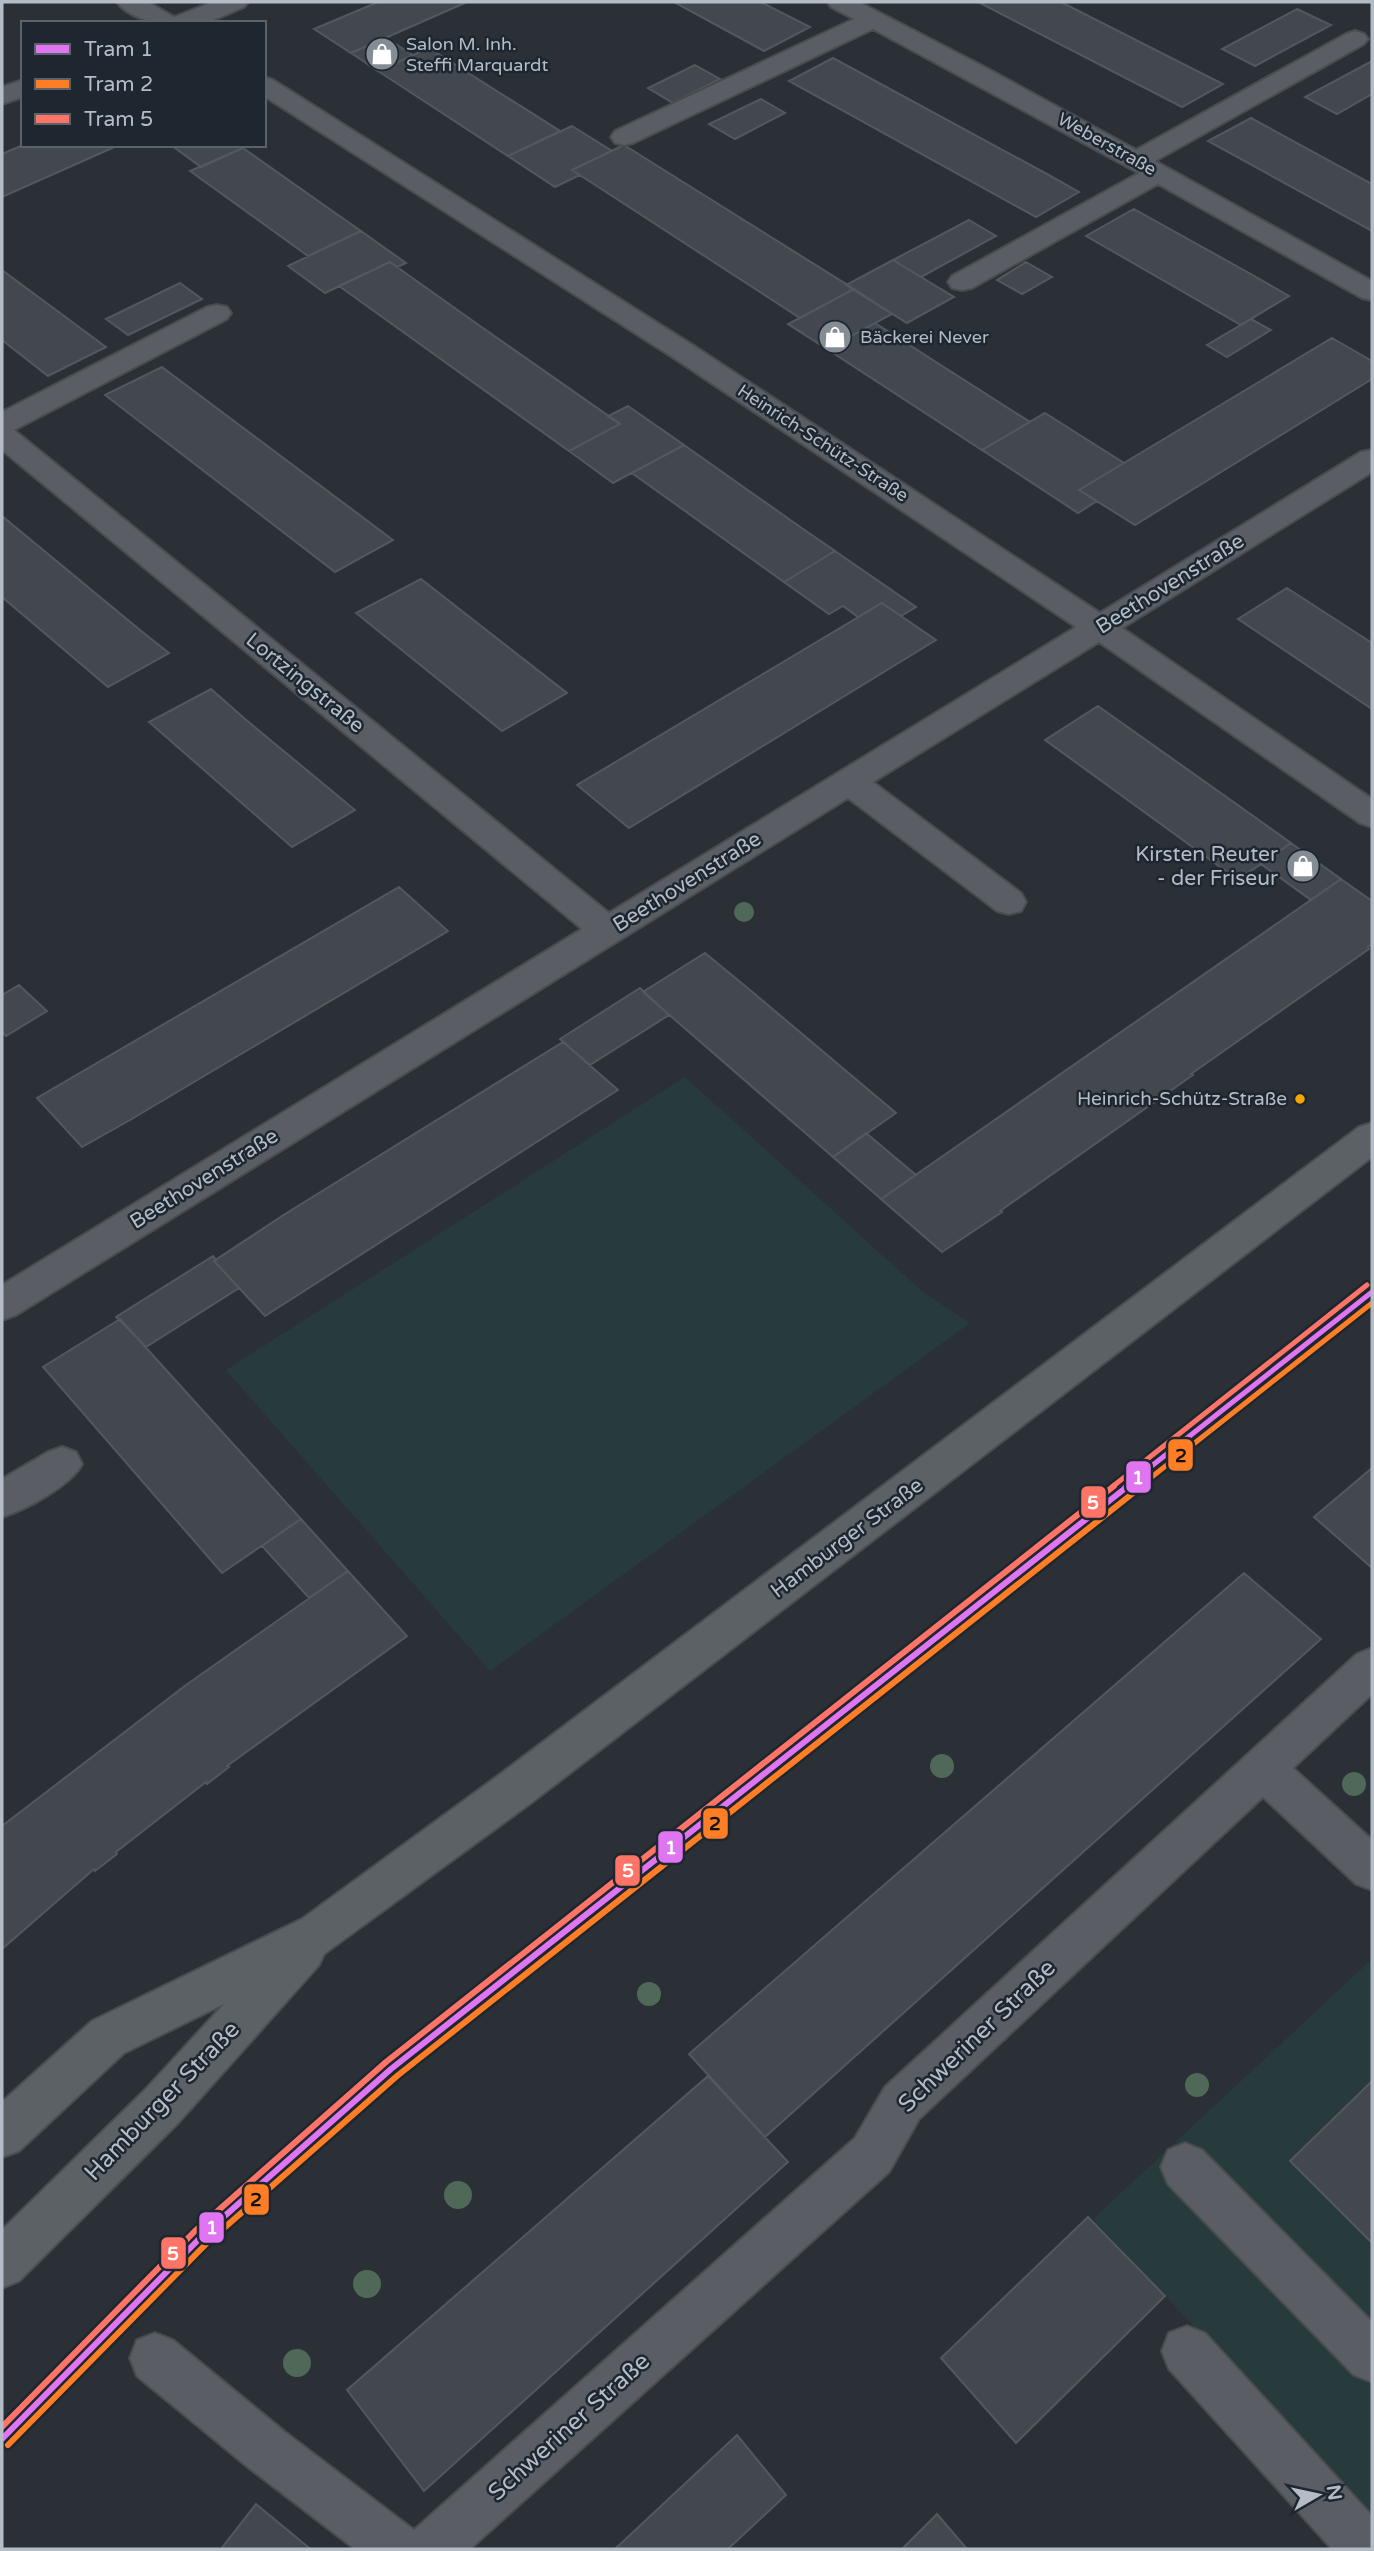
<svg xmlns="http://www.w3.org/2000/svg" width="1374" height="2551" font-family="'Varela Round',sans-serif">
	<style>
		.green { fill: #283b3c }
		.building { fill: #43484e; stroke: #52585d; stroke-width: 2 }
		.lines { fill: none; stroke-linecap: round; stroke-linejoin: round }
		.minor-casing { stroke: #484c51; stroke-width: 4 }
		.major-casing { stroke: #484d53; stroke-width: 4 }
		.minor { fill: #5a5e64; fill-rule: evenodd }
		.major { fill: #5c6166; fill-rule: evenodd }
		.tram-1-far1-casing { stroke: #1e2730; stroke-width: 10 }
		.tram-1-casing { stroke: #1e2730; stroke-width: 11 }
		.tram-2-far1-casing { stroke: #1e2730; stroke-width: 10 }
		.tram-2-casing { stroke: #1e2730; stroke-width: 11 }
		.tram-3-far1-casing { stroke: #1e2730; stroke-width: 10 }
		.tram-3-casing { stroke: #1e2730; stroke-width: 11 }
		.tram-1-far1 { stroke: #df75f0; stroke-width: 5 }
		.tram-1 { stroke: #df75f0; stroke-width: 6 }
		.tram-2-far1 { stroke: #ff7d24; stroke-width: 5 }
		.tram-2 { stroke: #ff7d24; stroke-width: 6 }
		.tram-3-far1 { stroke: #ff7466; stroke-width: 5 }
		.tram-3 { stroke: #ff7466; stroke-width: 6 }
		.tree { fill: #4f6858 }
		.bus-dot { fill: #f7a600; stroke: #1e2730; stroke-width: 2.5 }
		.labels { text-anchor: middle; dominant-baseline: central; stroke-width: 5; stroke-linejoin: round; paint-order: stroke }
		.far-poi-label { font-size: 18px; fill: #b4bdc7; stroke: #1e2730; text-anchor: start }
		.far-street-label { font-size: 18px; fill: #b4bdc7; stroke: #1e2730 }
		.bus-label { font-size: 19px; fill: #b4bdc7; stroke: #1e2730; text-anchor: end }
		.street-label { font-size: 21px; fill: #b4bdc7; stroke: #1e2730 }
		.poi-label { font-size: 21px; fill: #b4bdc7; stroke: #1e2730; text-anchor: end }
		.near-street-label { font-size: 24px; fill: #b4bdc7; stroke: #1e2730 }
		.line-badge { stroke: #1e2730; stroke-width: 2.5 }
		.badge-label { font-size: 19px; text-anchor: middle; font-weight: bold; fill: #fff }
		.pale-badge-label { font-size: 19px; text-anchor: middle; font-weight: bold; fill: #111 }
	</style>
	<rect width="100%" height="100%" fill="#2a3036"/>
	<!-- green -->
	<path class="green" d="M685,1077L924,1293L970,1323L490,1671L226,1370Z
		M1372,1959V2516L1093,2219Z"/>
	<!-- building -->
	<path class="building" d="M378,2H467L351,53L314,29Z
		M674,2H761L810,27L764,51Z
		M983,2H1061L1223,84L1182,107L980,3Z
		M1297,9L1331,25L1255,66L1222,49Z
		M386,38L413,55L378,71L351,53Z
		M429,48L560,131L508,156L378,71Z
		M833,58L1047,174L1079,192L1036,217L789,81Z
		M1372,61V94L1337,114L1305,97Z
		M695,65L720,79L673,103L648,88Z
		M761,99L785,113L735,139L709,124Z
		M1251,118L1372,184V231L1208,141Z
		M572,126L612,151L572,170L580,175L555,187L508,156Z
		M23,145H119L2,197V154Z
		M171,145H239L243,148L201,167Z
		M624,145L854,289L800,318L572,170Z
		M243,148L331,210L361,231L308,256L190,171Z
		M1134,209L1249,273L1289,296L1241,325L1086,236Z
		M969,220L996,236L921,277L893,260Z
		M361,231L406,263L397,267L390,262L325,293L288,266Z
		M893,260L921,277L954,297L907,323L846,285Z
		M390,262L473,321L620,424L569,451L339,286Z
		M1026,262L1052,277L1022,294L997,280Z
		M2,270L106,347L48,376L2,340Z
		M180,283L202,299L128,335L106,319Z
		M854,289L892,314L827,349L788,324Z
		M1251,319L1271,330L1227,357L1207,345Z
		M875,323L1030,422L982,450L827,349Z
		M1332,338L1372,361V379L1135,525L1079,490Z
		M162,367L393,540L335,572L105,395Z
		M628,406L684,445L613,483L569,451L620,424L608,416Z
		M1045,413L1124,463L1079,490L1097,501L1078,513L982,450Z
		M684,445L796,524L835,551L784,582L632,473Z
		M2,516L140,630L169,653L108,687L2,597Z
		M835,551L916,607L901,616L882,603L858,617L843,606L829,614L784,582Z
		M421,579L567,693L502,731L356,613Z
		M1287,588L1372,643V709L1238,619Z
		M882,603L936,640L629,828L577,785Z
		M211,689L245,719L355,810L292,847L149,722Z
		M1098,706L1242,808L1291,843L1238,880L1045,740Z
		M1291,843L1313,859L1341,879L1311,900L1261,864Z
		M1341,879L1372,901V944L1368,947L1369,949L1191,1074L1193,1075L1000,1211L1002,1212L942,1252L881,1199Z
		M399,887L448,931L130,1120L82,1147L37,1098Z
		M705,953L750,990L896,1113L833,1157L643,992Z
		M19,985L47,1011L6,1036L2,1032V995Z
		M640,988L669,1015L590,1065L560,1039Z
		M563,1042L618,1090L265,1316L214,1261L285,1214Z
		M866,1133L916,1175L881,1199L833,1157Z
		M213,1256L216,1260L214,1261L239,1288L146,1347L116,1317Z
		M120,1319L301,1519L222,1573L43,1367Z
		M1372,1468V1568L1314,1517Z
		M301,1519L348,1571L309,1598L262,1546Z
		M348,1571L407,1636L227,1766L229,1767L207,1784L206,1782L116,1852L117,1854L95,1871L94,1869L2,1949V1826L186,1685Z
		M1244,1573L1321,1639L765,2137L689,2054Z
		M708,2076L788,2162L424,2491L347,2390Z
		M1372,2081V2243L1290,2161Z
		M1088,2217L1165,2296L1016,2443L941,2358Z
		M737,2435L786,2495L728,2549H615Z
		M256,2504L308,2547L311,2549H221Z
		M937,2514L967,2549H902Z"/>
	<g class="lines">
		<defs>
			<path id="minor" d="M117,2H148L174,17L213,2H248L244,7C232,12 219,18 207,22C182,29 133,24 117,2Z
				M828,2H859L990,70L1136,150L1346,34L1355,31L1364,34L1368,39L1364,44L1155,161L1372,281V300L1362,298L1158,184L972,288L962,290L952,288L948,282L952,276L1139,173L873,29L633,143L624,145L615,143L611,137L615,131L854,19L831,7Z
				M264,77L273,80L694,346L1100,613L1361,452L1372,450V472L1122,628L1372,799V827L1360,823L1099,642L873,782L1021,893L1026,902L1021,911L1009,914L997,911L848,798L16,1315L2,1320V1285L582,929L2,450V412L207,307L217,305L227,307L231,313L227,319L14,430L609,913L1076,627L674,358L264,96Z
				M23,80V97L2,104V87Z
				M62,1447L76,1452L82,1464C72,1485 25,1510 2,1517V1479L48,1452Z
				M1372,1648V1694L1293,1768L1372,1840V1890L1356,1884L1263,1797L919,2119L889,2172L470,2549H355L249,2468L137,2376L130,2358L137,2340L155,2333L173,2340L285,2432L414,2530L855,2138L885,2087L1357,1654Z
				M1185,2143L1202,2150L1372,2322V2382L1354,2375L1168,2184L1161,2167L1168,2150Z
				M1187,2326L1205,2333L1372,2516V2549H1332L1169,2369L1162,2351L1169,2333Z"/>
			<path id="major" d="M1372,1123V1157L531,1803L324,1954L319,1965L179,2122L19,2281L2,2288V2230L145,2090L224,2004L124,2053L19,2151L2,2157V2102L92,2021L302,1919L499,1775L1359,1127Z"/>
		</defs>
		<!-- minor casing -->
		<use href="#minor" class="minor-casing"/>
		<!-- major casing -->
		<use href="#major" class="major-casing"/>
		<!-- minor -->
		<use href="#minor" class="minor"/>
		<!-- major -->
		<use href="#major" class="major"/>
		<defs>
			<path id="tram-1-far1" d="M1125,1487L1372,1292"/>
			<path id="tram-1" d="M2,2439L201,2237L391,2069L1128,1486"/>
			<path id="tram-2-far1" d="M1139,1487L1372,1303"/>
			<path id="tram-2" d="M8,2445L207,2243L397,2076L1142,1486"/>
			<path id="tram-3-far1" d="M1112,1487L1367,1285"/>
			<path id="tram-3" d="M2,2427L195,2231L386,2062L1114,1486"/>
		</defs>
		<!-- tram-1-far1 casing -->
		<use href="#tram-1-far1" class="tram-1-far1-casing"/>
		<!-- tram-1 casing -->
		<use href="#tram-1" class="tram-1-casing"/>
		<!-- tram-2-far1 casing -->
		<use href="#tram-2-far1" class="tram-2-far1-casing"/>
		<!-- tram-2 casing -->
		<use href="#tram-2" class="tram-2-casing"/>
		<!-- tram-3-far1 casing -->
		<use href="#tram-3-far1" class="tram-3-far1-casing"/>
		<!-- tram-3 casing -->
		<use href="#tram-3" class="tram-3-casing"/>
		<!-- tram-1-far1 -->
		<use href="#tram-1-far1" class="tram-1-far1"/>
		<!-- tram-1 -->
		<use href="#tram-1" class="tram-1"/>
		<!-- tram-2-far1 -->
		<use href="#tram-2-far1" class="tram-2-far1"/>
		<!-- tram-2 -->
		<use href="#tram-2" class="tram-2"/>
		<!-- tram-3-far1 -->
		<use href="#tram-3-far1" class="tram-3-far1"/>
		<!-- tram-3 -->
		<use href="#tram-3" class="tram-3"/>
	</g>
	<!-- trees -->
	<g class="tree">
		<circle cx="744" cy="912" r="10"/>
		<circle cx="942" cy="1766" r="12"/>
		<circle cx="1354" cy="1784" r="12"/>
		<circle cx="649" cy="1994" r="12"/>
		<circle cx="1197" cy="2085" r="12"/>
		<circle cx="458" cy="2195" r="14"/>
		<circle cx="367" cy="2284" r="14"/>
		<circle cx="297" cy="2363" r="14"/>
	</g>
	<!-- icons -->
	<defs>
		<symbol id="shop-disc" viewBox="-11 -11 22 22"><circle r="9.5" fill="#848c94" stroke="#1e2730"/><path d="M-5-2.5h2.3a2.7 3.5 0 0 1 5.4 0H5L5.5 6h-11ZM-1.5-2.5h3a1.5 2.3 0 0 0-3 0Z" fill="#fff"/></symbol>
	</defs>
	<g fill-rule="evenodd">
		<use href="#shop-disc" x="363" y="35" width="38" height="38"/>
		<use href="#shop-disc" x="816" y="318" width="38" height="38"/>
		<use href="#shop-disc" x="1284" y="847" width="38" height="38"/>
	</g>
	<!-- markers -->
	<circle class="bus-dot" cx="1300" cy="1099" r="6"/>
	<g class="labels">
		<!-- far-poi labels -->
		<g class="far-poi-label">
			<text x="406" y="44">Salon M. Inh.<tspan x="406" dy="21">Steffi Marquardt</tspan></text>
			<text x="860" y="337">Bäckerei Never</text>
		</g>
		<!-- far-street labels -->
		<g class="far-street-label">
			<text transform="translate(1107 144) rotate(29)">Weberstraße</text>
			<text transform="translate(823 443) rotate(33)">Heinrich-Schütz-Straße</text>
		</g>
		<!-- bus labels -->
		<g class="bus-label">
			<text x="1287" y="1099">Heinrich-Schütz-Straße</text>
		</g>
		<!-- street labels -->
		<g class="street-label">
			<text transform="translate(1170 584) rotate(-32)">Beethovenstraße</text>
			<text transform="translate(305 683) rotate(39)">Lortzingstraße</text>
			<text transform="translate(687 882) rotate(-32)">Beethovenstraße</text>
			<text transform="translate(204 1179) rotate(-32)">Beethovenstraße</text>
			<text transform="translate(847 1538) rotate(-37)">Hamburger Straße</text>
		</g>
		<!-- poi labels -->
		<g class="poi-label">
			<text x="1278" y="854">Kirsten Reuter<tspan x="1278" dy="24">- der Friseur</tspan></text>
		</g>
		<!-- near-street labels -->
		<g class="near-street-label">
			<text transform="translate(977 2036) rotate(-44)">Schweriner Straße</text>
			<text transform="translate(162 2101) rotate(-46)">Hamburger Straße</text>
			<text transform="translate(569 2427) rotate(-42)">Schweriner Straße</text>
		</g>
	</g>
	<g class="line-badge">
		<rect x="1167" y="1438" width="27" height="34" rx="7" fill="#ff7d24"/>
		<rect x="1125" y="1460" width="27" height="34" rx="7" fill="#df75f0"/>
		<rect x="1080" y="1485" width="27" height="34" rx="7" fill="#ff7466"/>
		<rect x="702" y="1807" width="27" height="33" rx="7" fill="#ff7d24"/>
		<rect x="657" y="1830" width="27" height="34" rx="7" fill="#df75f0"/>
		<rect x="614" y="1854" width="27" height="33" rx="7" fill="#ff7466"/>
		<rect x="243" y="2183" width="27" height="33" rx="7" fill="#ff7d24"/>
		<rect x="198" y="2211" width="27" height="33" rx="7" fill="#df75f0"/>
		<rect x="160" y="2236" width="27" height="34" rx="7" fill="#ff7466"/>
	</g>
	<g class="badge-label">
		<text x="1138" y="1484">1</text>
		<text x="1093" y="1509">5</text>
		<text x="671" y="1854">1</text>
		<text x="628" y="1877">5</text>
		<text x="212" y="2234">1</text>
		<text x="173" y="2260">5</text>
	</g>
	<g class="pale-badge-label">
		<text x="1181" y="1462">2</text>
		<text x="715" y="1830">2</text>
		<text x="256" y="2206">2</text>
	</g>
	<!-- border -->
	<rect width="1374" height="2551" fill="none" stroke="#b4bdc7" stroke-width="7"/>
	<!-- legend -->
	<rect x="21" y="21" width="245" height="126" fill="#1e2730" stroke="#5a636c" stroke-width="2"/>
	<rect x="35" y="44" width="35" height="10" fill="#df75f0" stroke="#5a636c" stroke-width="2"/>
	<text x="84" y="56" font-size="21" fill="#b4bdc7">Tram 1</text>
	<rect x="35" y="79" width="35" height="10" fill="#ff7d24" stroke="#5a636c" stroke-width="2"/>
	<text x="84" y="91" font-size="21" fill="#b4bdc7">Tram 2</text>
	<rect x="35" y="114" width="35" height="10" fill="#ff7466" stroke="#5a636c" stroke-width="2"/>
	<text x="84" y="126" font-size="21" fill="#b4bdc7">Tram 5</text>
	<!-- north arrow -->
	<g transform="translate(1318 2495) rotate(81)" stroke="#1e2730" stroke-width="5" paint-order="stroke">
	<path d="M0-5L12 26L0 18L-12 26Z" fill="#b4bdc7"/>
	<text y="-10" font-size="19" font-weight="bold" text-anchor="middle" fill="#b4bdc7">N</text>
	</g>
</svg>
